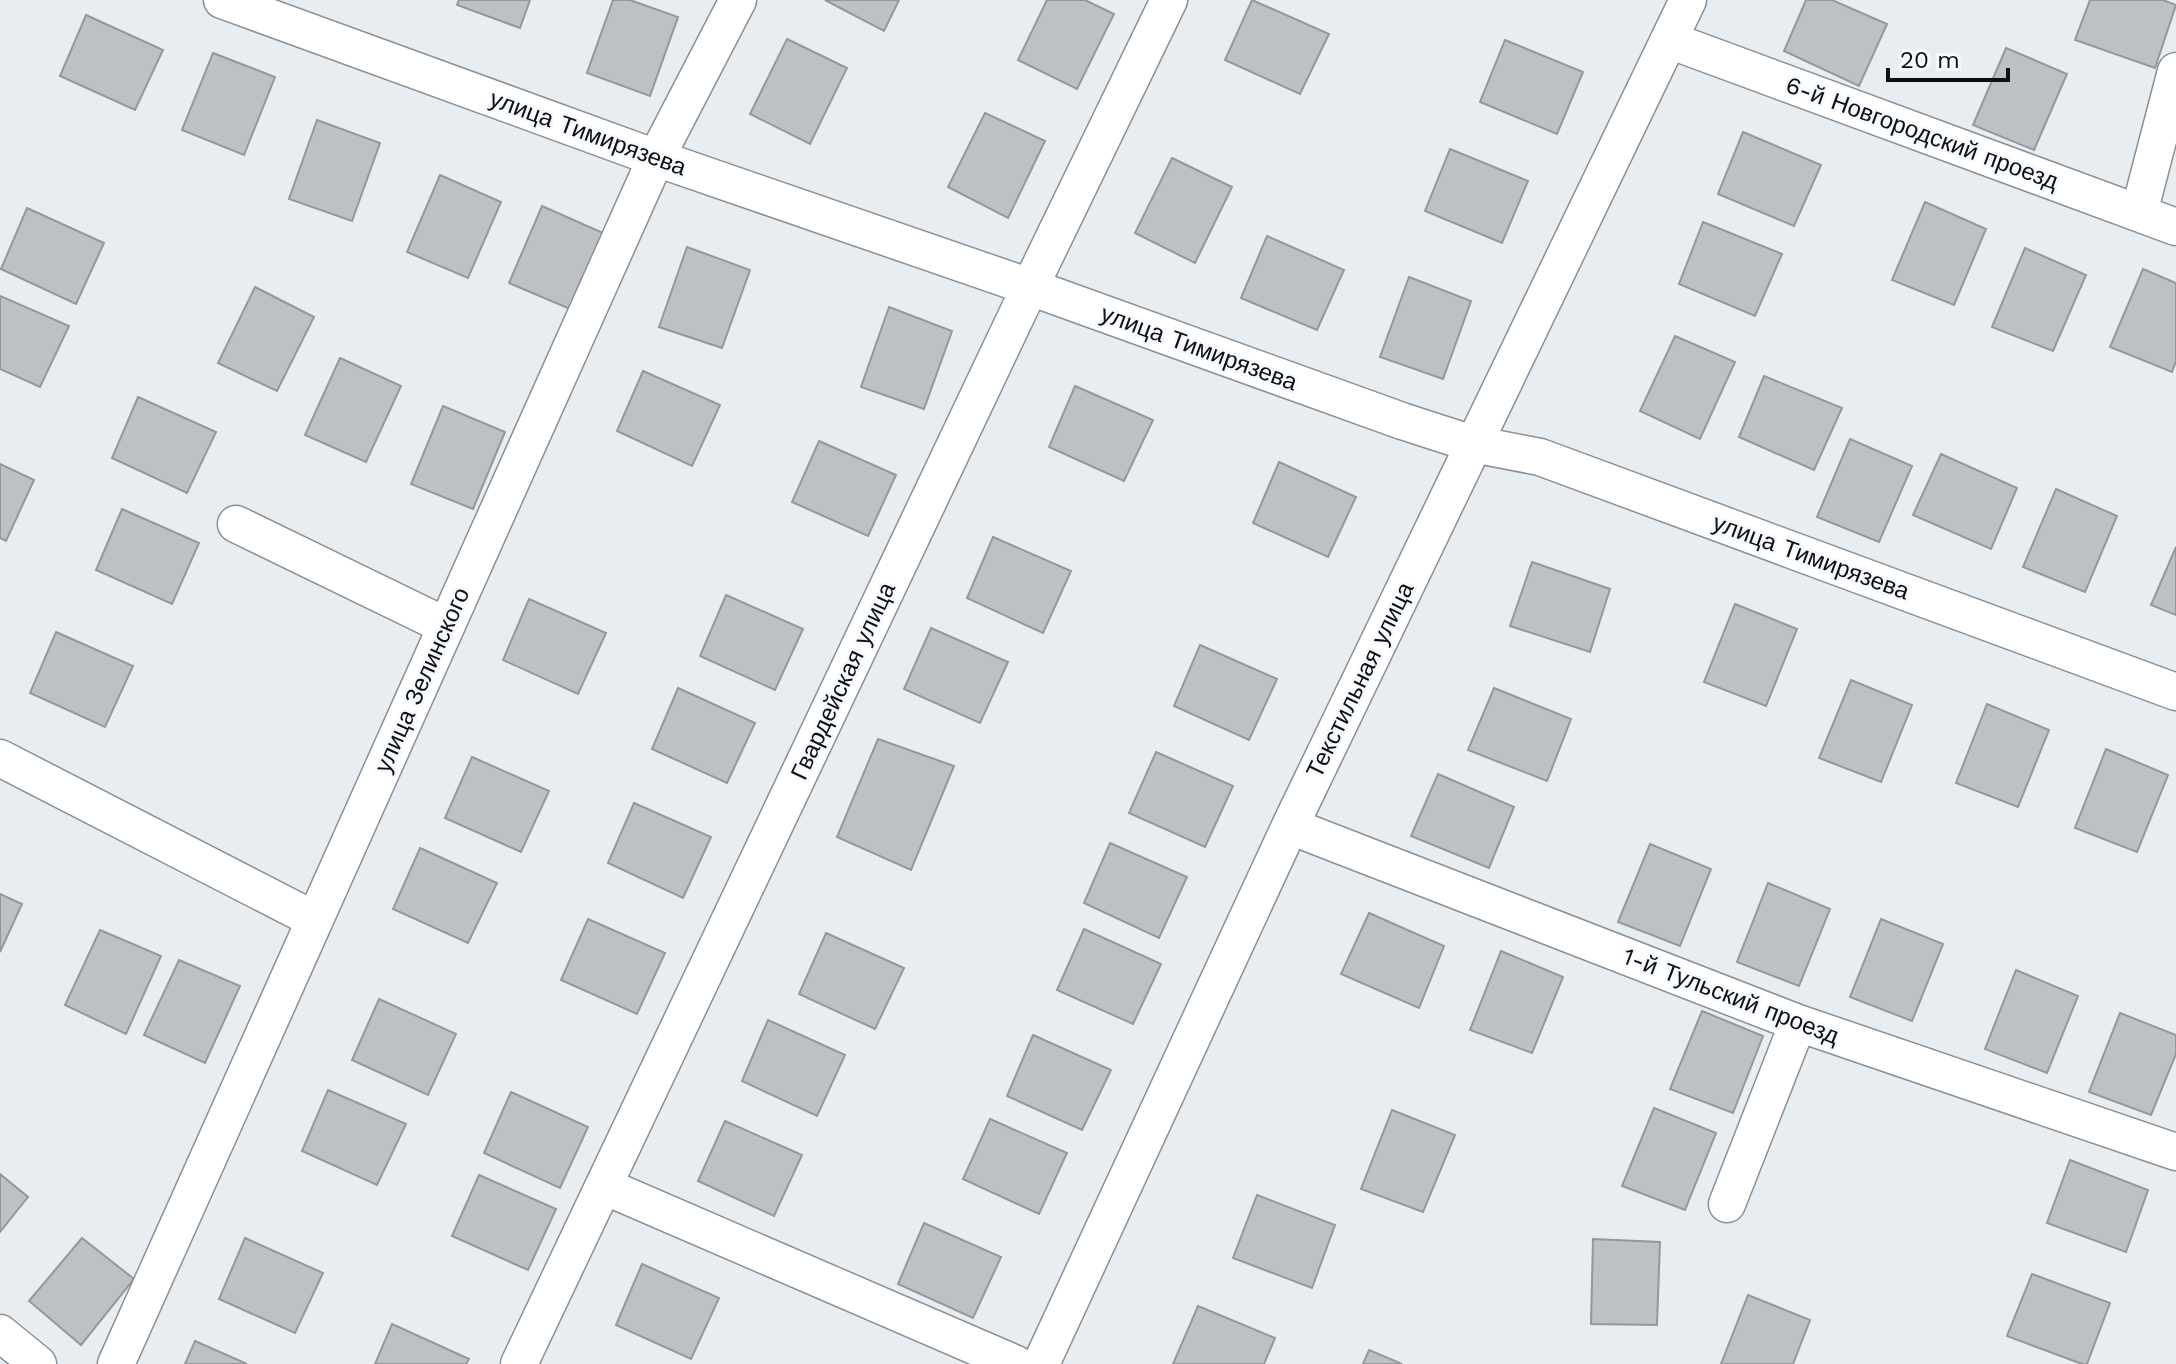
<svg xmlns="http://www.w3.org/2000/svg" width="2176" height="1364" font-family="'Work Sans',sans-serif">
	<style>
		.building { fill: #bbc1c5; stroke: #93989c; stroke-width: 2 }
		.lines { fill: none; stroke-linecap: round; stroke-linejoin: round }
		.minor-casing { stroke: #8b9095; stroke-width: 39 }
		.minor { stroke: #fff; stroke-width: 36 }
		.labels { text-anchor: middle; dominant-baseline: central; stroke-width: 6; stroke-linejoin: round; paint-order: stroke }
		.street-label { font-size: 24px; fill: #0d0f11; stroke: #f6faff }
	</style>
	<rect width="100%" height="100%" fill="#e8edf2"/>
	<!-- building -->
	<path class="building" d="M459,0H530L520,28L457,5Z
		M613,0H630L678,17L650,96L587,73Z
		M825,0H899L884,31Z
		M1047,0H1085L1114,14L1077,89L1018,60Z
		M1252,0L1329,34L1300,94L1225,60Z
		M1806,0H1832L1887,24L1859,86L1784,51Z
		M2090,0H2163L2176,5L2155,68L2075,40Z
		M86,15L163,50L135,110L60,76Z
		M787,39L847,68L810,144L750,114Z
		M1505,40L1583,72L1557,134L1480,102Z
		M2006,48L2067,74L2034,150L1973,125Z
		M213,53L275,77L244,155L182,130Z
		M985,113L1045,141L1008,218L948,187Z
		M317,120L380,143L352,221L289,199Z
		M1743,132L1821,165L1794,226L1718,194Z
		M1450,149L1528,181L1502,243L1425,211Z
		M1172,158L1232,187L1195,263L1135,233Z
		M440,175L501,202L468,278L407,252Z
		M1925,202L1986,229L1954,305L1892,280Z
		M542,206L603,233L570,309L509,283Z
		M27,208L104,243L76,304L1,269Z
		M1703,222L1782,254L1755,316L1679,284Z
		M1267,236L1344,270L1317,330L1241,298Z
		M687,247L750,270L722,348L659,327Z
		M2025,248L2086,275L2053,351L1992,327Z
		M2143,269L2176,283V361L2172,372L2110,347Z
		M1409,277L1471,301L1443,379L1380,357Z
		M255,287L314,317L277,391L218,363Z
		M0,296L69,326L40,387L0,369Z
		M889,307L952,331L924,409L861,387Z
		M1675,336L1735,362L1700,439L1640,411Z
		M340,358L401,386L366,462L305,435Z
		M643,371L720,405L692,466L617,431Z
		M1764,376L1842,408L1814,470L1739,437Z
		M1075,386L1153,420L1124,481L1049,447Z
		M138,397L216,432L187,493L112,458Z
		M443,406L505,432L473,509L411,484Z
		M1850,439L1912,466L1879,542L1817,517Z
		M819,441L896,475L868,536L792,502Z
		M1941,454L2017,488L1991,549L1913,515Z
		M1279,462L1356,497L1328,557L1253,523Z
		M0,464L34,480L6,541L0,538Z
		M2056,489L2117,516L2085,592L2023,567Z
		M122,509L199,543L172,604L96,570Z
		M993,537L1071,571L1043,633L967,598Z
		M2176,547V615L2151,605Z
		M1532,562L1610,589L1590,652L1510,626Z
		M726,595L803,629L775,690L700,656Z
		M529,599L606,633L578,694L503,660Z
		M1735,604L1797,629L1766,706L1704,682Z
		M931,628L1008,662L980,723L904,689Z
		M56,632L133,666L105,727L30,693Z
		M1200,645L1277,679L1249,740L1174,706Z
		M1851,680L1912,705L1881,782L1819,758Z
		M678,688L755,723L727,783L652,749Z
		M1494,688L1571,719L1547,781L1468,750Z
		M1987,704L2049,730L2018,807L1956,783Z
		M878,739L954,766L911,870L837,837Z
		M2106,749L2168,775L2137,852L2075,828Z
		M1156,752L1233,786L1205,847L1129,813Z
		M472,757L549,791L521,852L445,818Z
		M1438,774L1514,807L1489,868L1411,836Z
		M634,803L711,837L683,898L608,863Z
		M1110,843L1187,877L1159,938L1084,903Z
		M1650,844L1711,869L1680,946L1618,922Z
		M420,848L497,883L468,943L393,909Z
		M1768,883L1830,909L1799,986L1737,962Z
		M0,894L22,904L0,952Z
		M1369,913L1444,946L1419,1008L1341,974Z
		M588,919L665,953L637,1014L561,980Z
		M1881,919L1943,944L1912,1021L1850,997Z
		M1084,929L1161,964L1133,1024L1057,990Z
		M100,930L161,956L126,1034L65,1005Z
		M826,933L904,968L875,1029L799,994Z
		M1501,951L1563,977L1532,1053L1470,1030Z
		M179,960L240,986L205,1063L144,1035Z
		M2016,970L2078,996L2047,1073L1985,1049Z
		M379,999L456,1034L428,1095L352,1060Z
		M1702,1011L1763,1036L1733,1113L1670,1089Z
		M2120,1013L2176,1035V1054L2151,1115L2089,1092Z
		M768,1020L845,1055L817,1116L742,1081Z
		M1033,1035L1111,1070L1082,1130L1007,1096Z
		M328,1090L406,1124L377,1185L302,1151Z
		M511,1092L588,1127L560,1188L484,1153Z
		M1654,1108L1716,1133L1685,1210L1622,1186Z
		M1392,1110L1455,1135L1423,1212L1361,1189Z
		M990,1119L1067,1153L1039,1214L963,1179Z
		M725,1121L802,1155L774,1216L698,1181Z
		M2070,1160L2148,1190L2126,1252L2047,1223Z
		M0,1174L28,1197L0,1232Z
		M479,1175L556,1209L528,1270L452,1236Z
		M1257,1195L1335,1225L1312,1288L1233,1258Z
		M924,1223L1001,1257L973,1318L898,1284Z
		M82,1238L134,1279L81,1345L29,1301Z
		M245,1238L323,1273L295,1333L219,1299Z
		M1593,1239L1660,1242L1657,1325L1591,1324Z
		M642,1264L719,1298L691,1359L616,1325Z
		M2032,1274L2110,1303L2087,1364H2082L2007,1336Z
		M1748,1295L1810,1320L1793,1364H1721Z
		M1198,1306L1275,1338L1264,1364H1173Z
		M392,1324L469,1359L466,1364H375Z
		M195,1341L247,1364H185Z
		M1369,1350L1402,1364H1363Z"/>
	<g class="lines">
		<defs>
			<path id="minor" d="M222,0L656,158L1030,287L1402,421L1473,444L1540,457L2176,692
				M1669,40L2176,227
				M2139,213L2176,71
				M236,524L446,626
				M0,758L315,920
				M1290,826L1798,1023L2176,1152
				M604,1186L1016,1364
				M1727,1204L1798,1023
				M0,1333L38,1364
				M116,1364L656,158L738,0
				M519,1364L1030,287L1169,0
				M1041,1364L1290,826L1688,0"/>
		</defs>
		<!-- minor casing -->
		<use href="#minor" class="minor-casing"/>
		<!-- minor -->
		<use href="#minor" class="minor"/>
	</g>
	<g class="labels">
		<!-- street labels -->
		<g class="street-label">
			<text transform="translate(588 133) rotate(20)">улица Тимирязева</text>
			<text transform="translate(1922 133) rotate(20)">6-й Новгородский проезд</text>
			<text transform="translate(1199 348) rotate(20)">улица Тимирязева</text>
			<text transform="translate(1811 557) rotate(20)">улица Тимирязева</text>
			<text transform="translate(422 680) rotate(-66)">улица Зелинского</text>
			<text transform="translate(1360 680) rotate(-64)">Текстильная улица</text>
			<text transform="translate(843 681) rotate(-65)">Гвардейская улица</text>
			<text transform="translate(1731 996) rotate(21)">1-й Тульский проезд</text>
		</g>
	</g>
	<!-- scale -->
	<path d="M1888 68v12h120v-12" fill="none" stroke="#0d0f11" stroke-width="4"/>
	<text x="1900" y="68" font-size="24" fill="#0d0f11" stroke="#f6faff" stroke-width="6" paint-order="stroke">20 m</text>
</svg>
